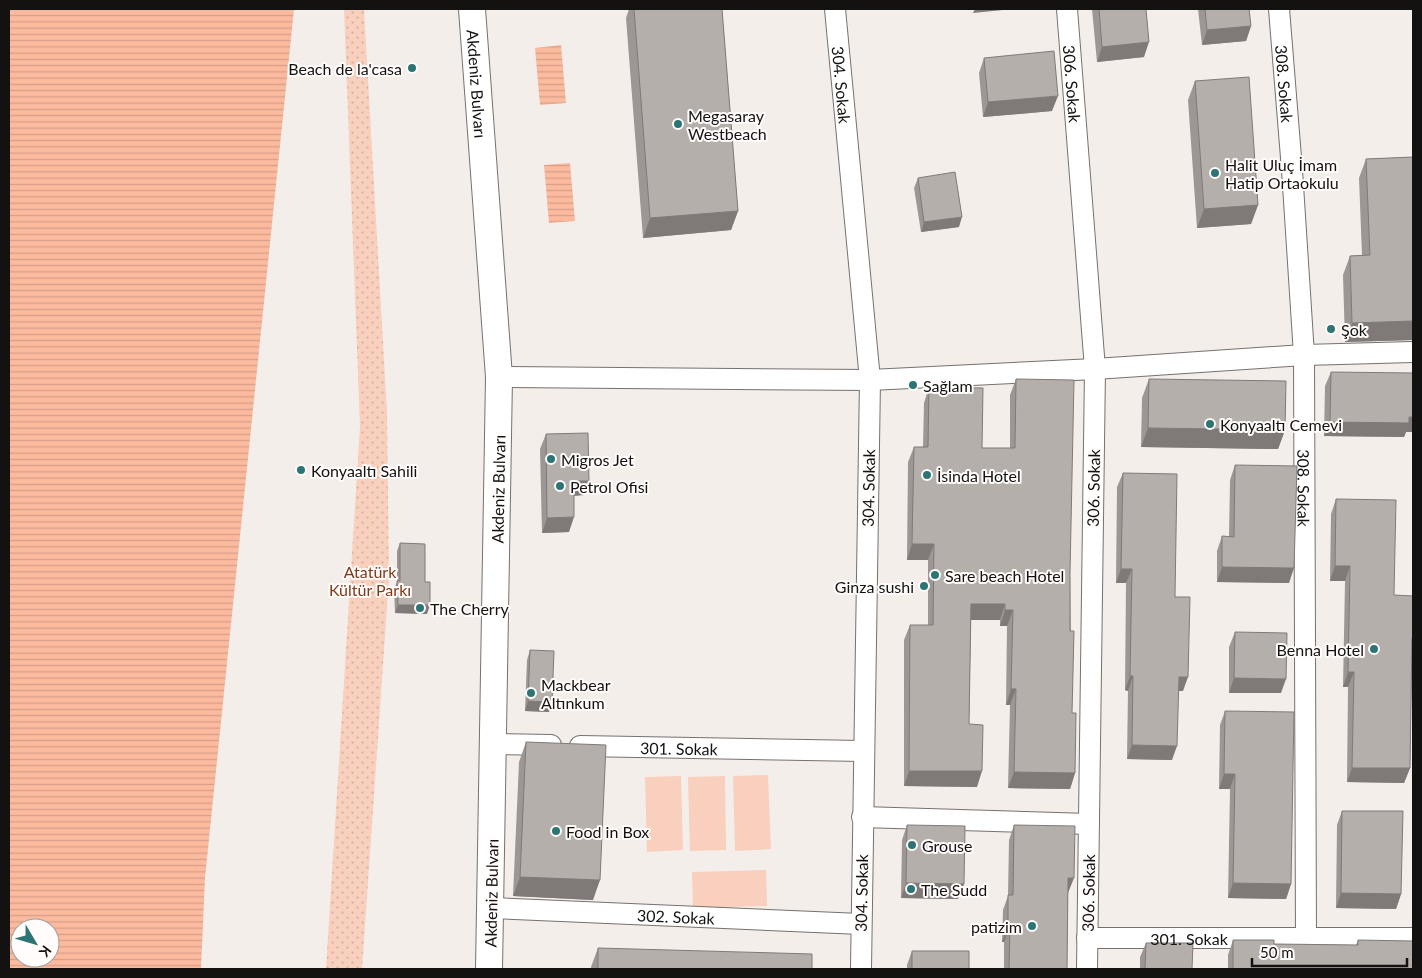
<svg xmlns="http://www.w3.org/2000/svg" width="1422" height="978" font-family="Lato,sans-serif">
	<style>
		.green { fill: #f9cfbd }
		.park { fill: url(#park-dots) }
		.water { fill: url(#water-rules); fill-rule: evenodd }
		.lines { fill: none; stroke-linecap: round; stroke-linejoin: round }
		.minor-casing { stroke: #76716e; stroke-width: 22 }
		.major-casing { stroke: #76716e; stroke-width: 28 }
		.minor { stroke: #fff; stroke-width: 20 }
		.major { stroke: #fff; stroke-width: 26 }
		.wall { fill: #9c9694 }
		.shaded-wall { fill: #7f7a78 }
		.building { fill: #b5afac; stroke: #7f7a78 }
		.poi-dot { fill: #2c7574; stroke: #fffcfb; stroke-width: 2 }
		.labels { text-anchor: middle; dominant-baseline: central; stroke-width: 4; stroke-linejoin: round; paint-order: stroke }
		.poi-label { font-size: 16px; fill: #141211; stroke: #fffcfb; text-anchor: start }
		.street-label { font-size: 16px; fill: #141211; stroke: #fffcfb }
		.park-label { font-size: 16px; fill: #813917; stroke: #fffcfb }
	</style>
	<defs>
		<pattern id="park-dots" width="8" height="8" patternUnits="userSpaceOnUse" patternTransform="scale(1.25)"><rect width="8" height="8" fill="#f9cfbd"/><path d="M2 2h.1M6 6h.1" fill="none" stroke="#d5b1a1" stroke-width="1.8" stroke-linecap="round"/></pattern>
		<pattern id="water-rules" width="6" height="5" patternUnits="userSpaceOnUse" patternTransform="scale(1.25)"><rect width="6" height="5" fill="#fcba9f"/><path d="M0 2.5h6" fill="none" stroke="#d79f88"/></pattern>
	</defs>
	<rect width="100%" height="100%" fill="#f4eeeb"/>
	<!-- green -->
	<path class="green" d="M768,775L771,849L735,851L733,776Z
		M681,776L683,850L647,852L645,777Z
		M725,776L726,850L690,851L688,777Z
		M766,870L767,906L693,908L692,872Z"/>
	<!-- park -->
	<path class="park" d="M344,9H364L387,413L389,578L362,969H326L360,426Z"/>
	<!-- water -->
	<path class="water" d="M9,9H294L205,878L201,969H9ZM20,928H50V958H20Z
		M561,45L566,103L540,105L535,48Z
		M570,163L575,221L549,223L544,165Z"/>
	<g class="lines">
		<defs>
			<g id="minor">
				<path id="s1" d="M835,9L870,380L861,969"/>
				<path id="s2" d="M1067,9L1095,369L1087,969"/>
				<path id="s3" d="M1279,9L1292,170L1304,355L1306,938"/>
				<path d="M499,377L870,380L1095,369L1304,355L1413,352"/>
				<path d="M493,744L551,745"/>
				<path id="s4" d="M580,746L863,751"/>
				<path d="M862,817L1089,824"/>
				<path id="s5" d="M491,908L861,924"/>
				<path id="s6" d="M1087,938H1413"/>
			</g>
			<g id="major">
				<path id="s7" d="M472,9L499,377L489,969"/>
			</g>
		</defs>
		<!-- minor casing -->
		<use href="#minor" class="minor-casing"/>
		<!-- major casing -->
		<use href="#major" class="major-casing"/>
		<!-- minor -->
		<use href="#minor" class="minor"/>
		<!-- major -->
		<use href="#major" class="major"/>
	</g>
	<!-- wall -->
	<path class="wall" d="M629,9H722L738,211L731,230L643,238L626,18Z
		M1092,9H1146L1144,57L1097,62Z
		M1198,9H1249L1251,26L1246,41L1202,45Z
		M984,58L1052,111L983,117L979,73Z
		M1195,81L1258,205L1251,224L1197,228L1188,100Z
		M1413,157V340L1345,342L1343,275L1350,256L1362,255L1359,178L1366,159Z
		M918,178L959,227L921,232L914,188Z
		M1331,372L1406,432L1404,437L1324,436L1325,386Z
		M1016,379L1070,573L1072,713L1075,773L1070,789L1008,788L1010,705H1006L1007,626H1000V620H971L969,724L977,787L904,786V640L910,625H928V560H907L908,462L914,447H923L924,403L929,387L982,448H1010V395Z
		M1149,379L1285,430L1278,449L1141,447L1142,398Z
		M546,434L589,481L584,495L574,496L569,532L542,533L540,449Z
		M1235,465L1289,583L1217,582V551L1222,536L1229,537L1230,480Z
		M1123,473L1175,597L1183,691H1178L1172,760L1127,759L1128,691L1125,690L1126,583H1116L1117,487Z
		M1336,499L1394,595L1413,602V653H1412L1410,768L1404,783L1347,782L1348,687H1343L1345,581H1330L1331,514Z
		M400,543L427,614L395,613L394,589L397,582V551Z
		M1235,632L1281,693H1229V647Z
		M530,650L552,702L549,712L525,711L527,660Z
		M1225,711L1291,884L1286,899L1228,898L1230,789H1219L1220,725Z
		M526,742L593,900L513,896L519,762Z
		M1342,811L1401,894L1396,909L1336,908L1337,825Z
		M907,825L964,884L958,899L901,898L902,840Z
		M1014,825L1068,893L1067,969H1004V942H1002L1003,910L1008,896L1009,840Z
		M1233,940L1274,944L1356,945L1358,940L1413,969H1228V955Z
		M1146,943L1192,969H1140V957Z
		M598,948L812,969H591V967Z
		M912,951L969,969H907V965Z"/>
	<!-- shaded-wall -->
	<path class="shaded-wall" d="M975,9H1013L973,13Z
		M1251,26L1246,41L1202,45L1207,30Z
		M1149,42L1144,57L1097,62L1102,47Z
		M1058,96L1052,111L983,117L988,102Z
		M1258,205L1251,224L1197,228L1204,209Z
		M738,211L731,230L643,238L650,218Z
		M962,217L959,227L921,232L924,222Z
		M1413,321V340L1345,342L1352,323Z
		M1413,417V432H1406L1404,437L1324,436L1330,422Z
		M1148,428L1285,430L1278,449L1141,447Z
		M574,481H589L584,495L568,496Z
		M574,517L569,532L542,533L547,518Z
		M912,544H934L928,560H907Z
		M1335,566H1350L1345,581H1330Z
		M1222,567L1294,568L1289,583L1217,582Z
		M1121,569H1132L1126,583H1116Z
		M971,604H1005L1000,620H965Z
		M398,605H430L427,614L395,613Z
		M1005,610H1013L1007,626H1000Z
		M1412,638H1413V653H1407Z
		M1348,672H1354L1348,687H1343Z
		M1130,676H1133L1128,691L1125,690Z
		M1179,677H1188L1183,691H1173Z
		M1234,678L1286,679L1281,693H1229Z
		M1011,689H1016L1010,705H1006Z
		M528,701L552,702L549,712L525,711Z
		M1132,745L1177,746L1172,760L1127,759Z
		M1352,768H1410L1404,783L1347,782Z
		M909,771H982L977,787L904,786Z
		M1014,772L1075,773L1070,789L1008,788Z
		M1224,774H1235L1230,789H1219Z
		M520,877L600,880L593,900L513,896Z
		M1068,878H1074L1068,893Z
		M906,883L964,884L958,899L901,898Z
		M1233,883L1291,884L1286,899L1228,898Z
		M1341,893L1401,894L1396,909L1336,908Z
		M1008,927H1010L1004,942H1002Z"/>
	<!-- building -->
	<path class="building" d="M634,9H722L738,211L650,218Z
		M1099,9H1146L1149,42L1102,47Z
		M1205,9H1249L1251,26L1207,30Z
		M1054,51L1058,96L988,102L984,58Z
		M1249,77L1258,205L1204,209L1195,81Z
		M1413,157V321L1352,323L1350,256L1370,255L1366,159Z
		M955,172L962,217L924,222L918,178Z
		M1331,372L1413,373V417H1409V423L1330,422Z
		M1016,379L1074,380L1070,573V631H1074L1072,713H1076L1075,773L1014,772L1016,689H1011L1013,610H1005V604H971L969,724L983,725L982,771H909L910,625H933L934,544H912L914,447H928L929,387L983,388L982,448H1015Z
		M1149,379L1286,381L1285,430L1148,428Z
		M588,433L589,481H574V517L547,518L546,434Z
		M1235,465L1297,466L1294,568L1222,567V536L1234,537Z
		M1123,473L1177,474L1175,597H1190L1188,677H1179L1177,746L1132,745L1133,676H1130L1132,569H1121Z
		M1336,499L1396,500L1394,595L1413,596V638H1412L1410,768H1352L1354,672H1348L1350,566H1335Z
		M400,543L425,544V582H430V605H398L397,581H400Z
		M1235,632L1287,633L1286,679L1234,678Z
		M530,650L554,651L552,702L528,701Z
		M1225,711L1294,712L1291,884L1233,883L1235,774H1224Z
		M526,742L606,745L600,880L520,877Z
		M1342,811H1403L1401,894L1341,893Z
		M907,825L965,826L964,884L906,883Z
		M1014,825L1075,826L1074,878H1068L1067,969H1009L1010,927H1008V895H1013Z
		M1233,940H1274V944L1358,945V940L1413,941V969H1233Z
		M1146,943H1193L1192,969H1145Z
		M598,948L812,954V969H598Z
		M912,951H969V969H912Z"/>
	<!-- markers -->
	<g class="poi-dot">
		<circle cx="412" cy="68" r="5"/>
		<circle cx="678" cy="124" r="5"/>
		<circle cx="1215" cy="173" r="5"/>
		<circle cx="1331" cy="329" r="5"/>
		<circle cx="913" cy="385" r="5"/>
		<circle cx="1210" cy="424" r="5"/>
		<circle cx="551" cy="459" r="5"/>
		<circle cx="301" cy="470" r="5"/>
		<circle cx="927" cy="475" r="5"/>
		<circle cx="560" cy="486" r="5"/>
		<circle cx="935" cy="575" r="5"/>
		<circle cx="924" cy="586" r="5"/>
		<circle cx="420" cy="608" r="5"/>
		<circle cx="1374" cy="649" r="5"/>
		<circle cx="531" cy="693" r="5"/>
		<circle cx="556" cy="831" r="5"/>
		<circle cx="912" cy="845" r="5"/>
		<circle cx="911" cy="889" r="5"/>
		<circle cx="1032" cy="926" r="5"/>
	</g>
	<g class="labels">
		<!-- poi labels -->
		<g class="poi-label">
			<text x="402" y="68" text-anchor="end">Beach de la'casa</text>
			<text x="688" y="115">Megasaray<tspan x="688" dy="18">Westbeach</tspan></text>
			<text x="1225" y="164">Halit Uluç İmam<tspan x="1225" dy="18">Hatip Ortaokulu</tspan></text>
			<text x="1341" y="329">Şok</text>
			<text x="923" y="385">Sağlam</text>
			<text x="1220" y="424">Konyaaltı Cemevi</text>
			<text x="561" y="459">Migros Jet</text>
			<text x="311" y="470">Konyaaltı Sahili</text>
			<text x="937" y="475">İsinda Hotel</text>
			<text x="570" y="486">Petrol Ofisi</text>
			<text x="945" y="575">Sare beach Hotel</text>
			<text x="914" y="586" text-anchor="end">Ginza sushi</text>
			<text x="430" y="608">The Cherry</text>
			<text x="1364" y="649" text-anchor="end">Benna Hotel</text>
			<text x="541" y="684">Mackbear<tspan x="541" dy="18">Altınkum</tspan></text>
			<text x="566" y="831">Food in Box</text>
			<text x="922" y="845">Grouse</text>
			<text x="921" y="889">The Sudd</text>
			<text x="1022" y="926" text-anchor="end">patizim</text>
		</g>
		<!-- street labels -->
		<g class="street-label">
			<text stroke="none"><textPath href="#s7" startOffset="75">Akdeniz Bulvarı</textPath></text>
			<text stroke="none"><textPath href="#s2" startOffset="75">306. Sokak</textPath></text>
			<text stroke="none"><textPath href="#s3" startOffset="75">308. Sokak</textPath></text>
			<text stroke="none"><textPath href="#s1" startOffset="76">304. Sokak</textPath></text>
			<text transform="translate(868 488) rotate(-89)">304. Sokak</text>
			<text transform="translate(1093 488) rotate(-89)">306. Sokak</text>
			<text stroke="none"><textPath href="#s3" startOffset="480">308. Sokak</textPath></text>
			<text transform="translate(498 489) rotate(-89)">Akdeniz Bulvarı</text>
			<text stroke="none"><textPath href="#s4" startOffset="99">301. Sokak</textPath></text>
			<text transform="translate(491 893) rotate(-89)">Akdeniz Bulvarı</text>
			<text transform="translate(861 893) rotate(-89)">304. Sokak</text>
			<text transform="translate(1088 893) rotate(-89)">306. Sokak</text>
			<text stroke="none"><textPath href="#s5" startOffset="185">302. Sokak</textPath></text>
			<text stroke="none"><textPath href="#s6" startOffset="102">301. Sokak</textPath></text>
		</g>
		<!-- park labels -->
		<g class="park-label">
			<text x="370" y="571">Atatürk<tspan x="370" dy="18">Kültür Parkı</tspan></text>
		</g>
	</g>
	<!-- border -->
	<rect width="1422" height="978" fill="none" stroke="#141211" stroke-width="20"/>
	<!-- north arrow -->
	<g transform="translate(35 943) rotate(128)"><circle r="24" fill="#fffcfb" stroke="#a19e9d"/>
	<path d="M0-4L9 19L0 12L-9 19Z" fill="#2c7574"/>
	<text y="-8" font-size="14" font-weight="bold" text-anchor="middle" fill="#141211">K</text>
	</g>
	<!-- scale -->
	<path d="M1252 958v8h155v-8" fill="none" stroke="#141211" stroke-width="2.5"/>
	<text x="1260" y="958" font-size="15" fill="#141211" stroke="#fffcfb" stroke-width="4" paint-order="stroke">50 m</text>
</svg>
